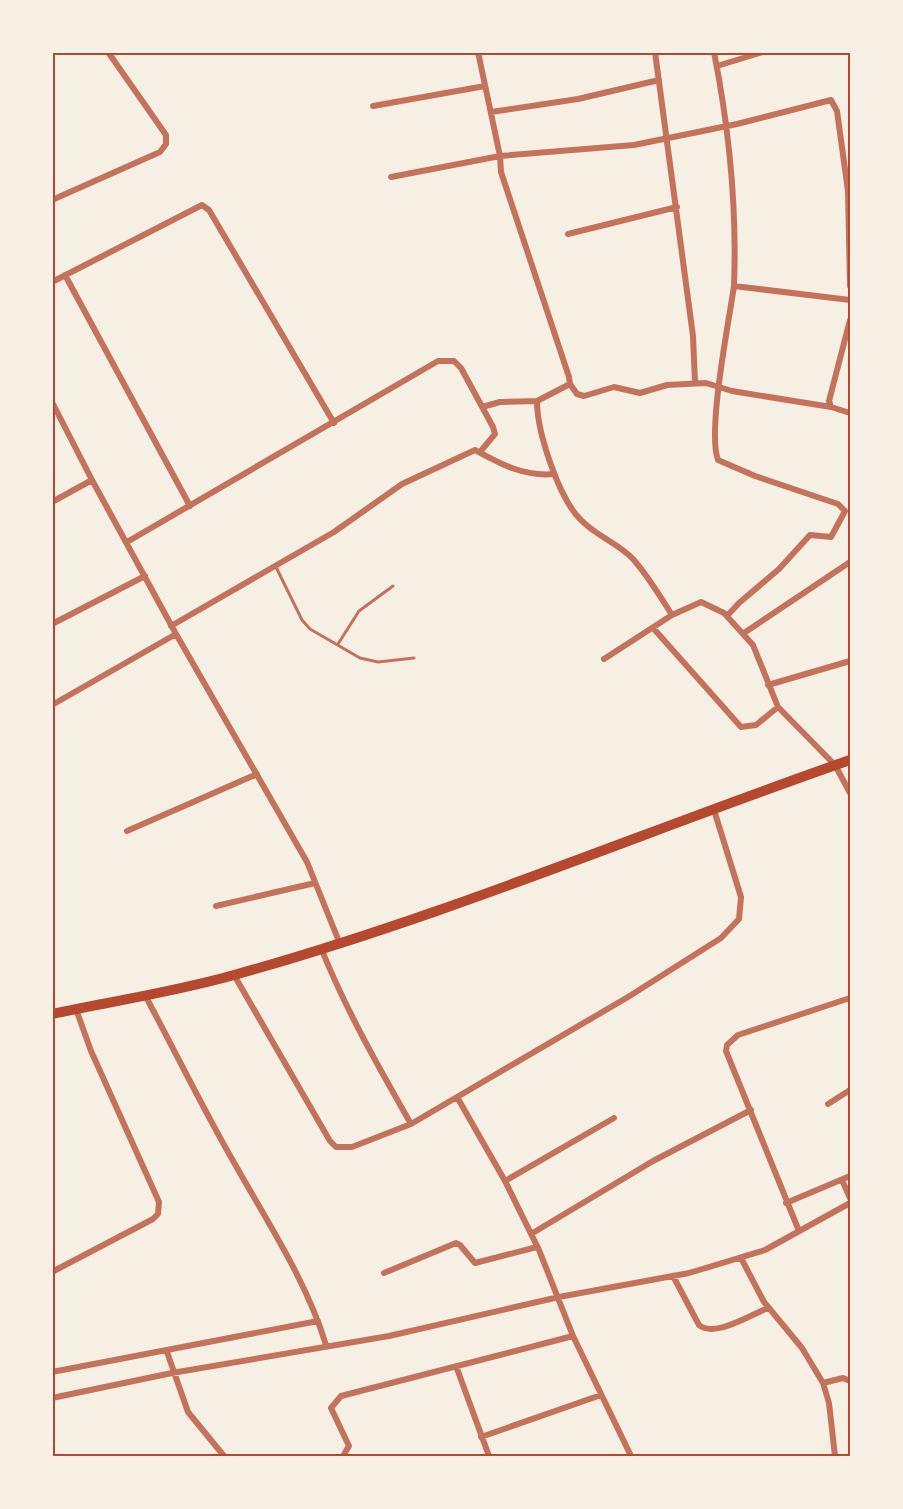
<svg xmlns="http://www.w3.org/2000/svg" width="903" height="1509" font-family="Ubuntu,sans-serif">
	<style>
		.lines { fill: none; stroke-linecap: round; stroke-linejoin: round }
		.service { stroke: #c5725c; stroke-width: 3 }
		.minor { stroke: #c5725c; stroke-width: 6 }
		.primary { stroke: #b5482f; stroke-width: 10 }
		.neatline { fill: none; stroke: #b5482f; stroke-width: 2 }
	</style>
	<rect width="100%" height="100%" fill="#f6efe4"/>
	<g class="lines">
		<!-- service -->
		<path class="service" d="M276,567L302,620L310,629L360,658L378,662L414,658
			M338,644L359,611L393,586"/>
		<!-- minor -->
		<path class="minor" d="M478,52L500,156L501,172L569,377L570,384L537,401C537,432 559,499 581,520C596,536 618,543 633,559C648,576 660,596 672,615L701,602L724,613L753,645L778,707L835,765L850,793
			M655,52L693,336L695,383
			M714,52C729,128 737,209 734,286L850,300
			M717,66L763,52
			M373,106L485,86
			M491,112L578,99L659,80
			M391,177L500,156L634,145L737,124L831,100L837,111L848,191L850,286
			M52,200L160,152L166,144V135L108,52
			M568,234L677,207
			M65,275L190,506
			M52,282L202,205L209,210L334,423
			M850,320L829,401L831,407L850,413
			M570,384L577,394L584,396L614,387L640,393L667,385L706,383L732,391L831,407
			M52,402L92,480L176,634L307,862L340,944
			M482,407L500,402L537,401
			M52,502L92,480
			M127,542L438,361H454L461,368L493,427L495,434L480,452
			M727,616L739,603L779,569L810,535L831,537L845,511L838,504L755,476L718,460C707,431 729,321 734,286
			M52,624L145,576
			M171,626L334,532L402,484L475,450C501,464 524,477 554,474
			M654,629L741,727L756,725L778,707
			M744,633L850,562
			M604,659L672,615
			M768,685L850,661
			M52,705L176,634
			M127,831L257,774
			M216,906L315,883
			M321,948C346,1010 378,1066 411,1124
			M234,975L330,1141L336,1147H352L411,1124L628,997L721,938L739,919L741,897L714,810
			M146,997C176,1053 204,1111 236,1166C268,1223 307,1282 326,1345
			M457,1097L505,1181L539,1250L573,1336L631,1456
			M828,1104L850,1090
			M842,1180L850,1198
			M505,1181L614,1118
			M786,1203L850,1176
			M799,1231L726,1051L727,1045L738,1035L850,998
			M531,1234L653,1161L751,1110
			M741,1258L764,1302L802,1348L823,1383L829,1403L835,1456
			M52,1272L153,1219L158,1214L159,1202L91,1051L76,1009
			M384,1273L456,1243L460,1245L475,1263L537,1247
			M673,1276L699,1325C715,1338 750,1315 768,1308
			M167,1352L188,1412L224,1456
			M456,1366L489,1456
			M52,1372L318,1321
			M823,1383L843,1378L850,1381
			M52,1398L172,1373L389,1336L559,1297L689,1273L765,1250L850,1203
			M481,1437L601,1395
			M343,1456L349,1446L331,1408L341,1396L573,1336"/>
		<!-- primary -->
		<path class="primary" d="M52,1014C113,1001 174,992 234,975C444,917 645,831 850,760"/>
	</g>
	<!-- border -->
	<rect width="903" height="1509" fill="none" stroke="#f6efe4" stroke-width="108"/>
	<rect x="54" y="54" width="795" height="1401" class="neatline"/>
</svg>
